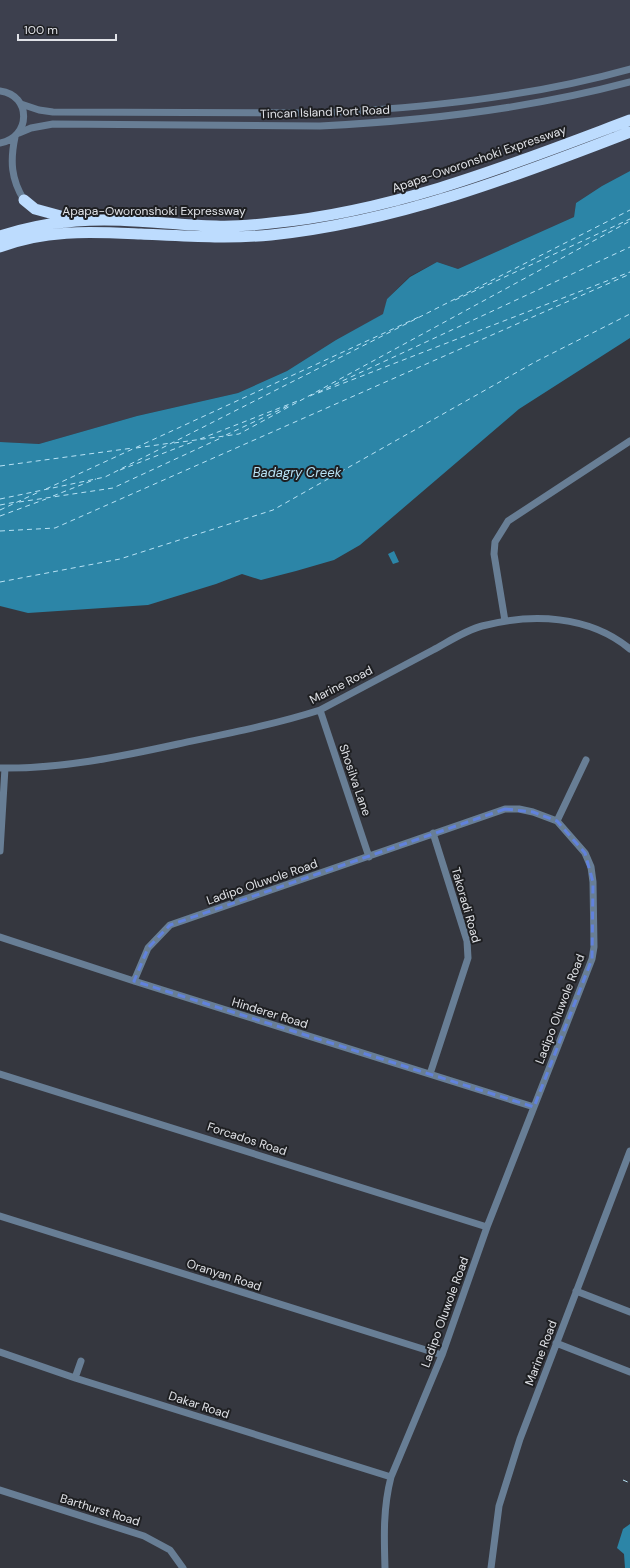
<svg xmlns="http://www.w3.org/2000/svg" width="630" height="1568" font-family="'DM Sans',sans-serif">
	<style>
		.built { fill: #3d404e }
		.water { fill: #2c85a7 }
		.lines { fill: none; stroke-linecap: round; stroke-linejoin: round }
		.ferry { stroke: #b8e2f5; stroke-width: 1; stroke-dasharray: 5 4; stroke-linecap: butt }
		.minor { stroke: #687e95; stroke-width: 7 }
		.highway { stroke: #bddcfe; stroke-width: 11 }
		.marked { fill: none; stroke: #6182dd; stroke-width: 3; stroke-dasharray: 8 5; stroke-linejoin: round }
		.labels { text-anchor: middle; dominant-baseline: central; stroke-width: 4; stroke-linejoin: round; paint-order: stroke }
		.street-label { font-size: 12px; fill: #e0e2e7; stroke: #1e1f22 }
		.water-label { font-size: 13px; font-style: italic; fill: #b8e2f5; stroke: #1e1f22 }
	</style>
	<rect width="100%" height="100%" fill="#35373f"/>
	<!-- built -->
	<path class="built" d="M0,0H630V171L602,186L576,203L574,217L458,269L437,262L410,276L387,299L384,314L336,340L287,371L238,393L137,416L39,444L0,442Z"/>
	<!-- water -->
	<path class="water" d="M630,171V338L519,409L360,545L334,560L296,571L261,580L242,574L216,584L148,605L28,613L0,606V442L39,444L137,416L238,393L287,371L336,340L383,314L387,299L410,277L437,262L458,269L574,217L576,203L602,186Z
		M394,551L399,562L393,564L388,554Z
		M630,1524V1568H625L624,1554L617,1548L623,1529Z"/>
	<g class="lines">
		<!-- ferry -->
		<path class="ferry" d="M455,300L630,219
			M318,393L630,272
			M310,396L630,247
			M226,435L290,405
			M200,439L300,400
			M174,443L239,434L630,221
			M136,448L171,443
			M0,466L133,448
			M120,470L195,441
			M46,489L421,316
			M53,496L96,479
			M0,499L105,477L630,210
			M19,502L113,488L223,437
			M0,505L16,502
			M0,510L41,491
			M0,516L46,499
			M0,531L55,528L630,274
			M0,582L120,559L273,510L535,362L630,314
			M623,1480L630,1483"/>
		<!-- minor -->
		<path class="minor" d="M0,91C32,95 31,138 0,143
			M21,104L39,110L53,112L320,113C424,108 530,97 630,69
			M19,133L31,128L53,124L320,126C424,121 529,109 630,82
			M15,137C10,161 11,179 24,200
			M505,621L494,554L495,542L508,521L630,441
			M320,710L369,857
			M0,768C60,769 119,757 178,744C225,734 273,725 320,710C357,690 395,670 433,650C448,642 466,630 482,626C532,613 589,615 630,649
			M557,821L586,760
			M0,851L5,768
			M0,937L134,981L534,1107
			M134,981L148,948L170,925L505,809H519L533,812L557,821L585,853L591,867L593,882L594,947L592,959L487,1227L442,1355L391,1477C383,1508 384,1537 385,1568
			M0,1074L487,1227
			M430,1074L468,958L467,941L433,833
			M0,1216L442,1355
			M576,1291L630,1312
			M556,1343L630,1372
			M0,1352L75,1378L391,1477
			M75,1378L81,1361
			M0,1490L144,1536L170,1550L183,1568
			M491,1568L499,1506L520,1439L630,1151"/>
		<!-- highway -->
		<path class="highway" d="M24,200L35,209L68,218
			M0,236C25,228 50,223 76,221C123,217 170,225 216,226C234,227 253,225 271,223C397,211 513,164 630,120
			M0,247C46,229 93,232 141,234C185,236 228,239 271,235C396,222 514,177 630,132"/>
	</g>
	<!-- marked area -->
	<path class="marked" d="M505,809L533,812L557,821L585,853L593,882L592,959L534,1107L134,981L148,948L170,925Z"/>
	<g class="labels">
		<!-- street labels -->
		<g class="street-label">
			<text transform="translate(325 112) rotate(-2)">Tincan Island Port Road</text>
			<text transform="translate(479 159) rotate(-19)">Apapa-Oworonshoki Expressway</text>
			<text x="154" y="211">Apapa-Oworonshoki Expressway</text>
			<text transform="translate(341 685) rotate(-27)">Marine Road</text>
			<text transform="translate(355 780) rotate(71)">Shosilva Lane</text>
			<text transform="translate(262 882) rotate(-19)">Ladipo Oluwole Road</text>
			<text transform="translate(466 905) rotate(74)">Takoradi Road</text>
			<text transform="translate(560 1009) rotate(-69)">Ladipo Oluwole Road</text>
			<text transform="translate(270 1013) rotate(17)">Hinderer Road</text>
			<text transform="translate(247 1139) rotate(18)">Forcados Road</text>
			<text transform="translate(224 1275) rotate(18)">Oranyan Road</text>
			<text transform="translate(445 1312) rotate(-70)">Ladipo Oluwole Road</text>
			<text transform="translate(541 1353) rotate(-69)">Marine Road</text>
			<text transform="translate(199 1405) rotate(18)">Dakar Road</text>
			<text transform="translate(100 1510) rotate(17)">Barthurst Road</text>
		</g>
		<!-- water labels -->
		<g class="water-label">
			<text x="297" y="472">Badagry Creek</text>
		</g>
	</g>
	<!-- scale -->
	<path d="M18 34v6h98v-6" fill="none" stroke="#e0e2e7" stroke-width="2"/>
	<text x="24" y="34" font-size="12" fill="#e0e2e7" stroke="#1e1f22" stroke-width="3" paint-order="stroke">100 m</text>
</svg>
